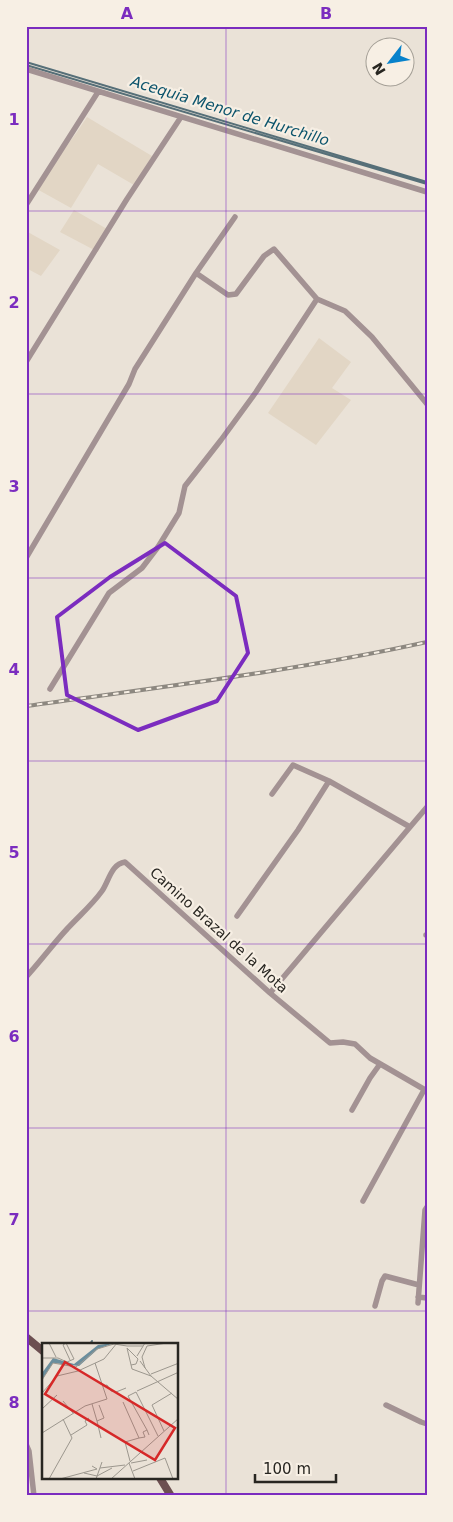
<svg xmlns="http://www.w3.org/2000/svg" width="453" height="1522" font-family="'DejaVu Sans',sans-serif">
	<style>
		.built { fill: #e2d6c5 }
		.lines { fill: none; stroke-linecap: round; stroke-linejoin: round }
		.stream { stroke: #566f78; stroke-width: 2 }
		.minor { stroke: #a39293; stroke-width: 5.5 }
		.major { stroke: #6c4f51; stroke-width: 8 }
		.rail-casing { stroke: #8d8880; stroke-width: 4 }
		.rail { stroke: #f7efe4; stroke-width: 2; stroke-dasharray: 5.5; stroke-linecap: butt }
		.marked { fill: none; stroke: #7b2cbf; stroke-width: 4; stroke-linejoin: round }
		.grid { fill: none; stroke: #7b2cbf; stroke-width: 1; stroke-opacity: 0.55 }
		.labels { text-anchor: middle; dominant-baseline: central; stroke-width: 4.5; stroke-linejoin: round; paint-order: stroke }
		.street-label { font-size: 14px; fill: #282621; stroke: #f7efe4 }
		.water-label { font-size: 15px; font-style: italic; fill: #0c546c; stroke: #f7efe4 }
		.inset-road { fill: none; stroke: #9c978e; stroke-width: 1 }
		.view { fill: #d62828; fill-opacity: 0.15; stroke: #d62828; stroke-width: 2.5 }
		.inset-edge { fill: none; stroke: #282621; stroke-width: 2.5 }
		.neatline { fill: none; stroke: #7b2cbf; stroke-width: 2 }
		.grid-label { font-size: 16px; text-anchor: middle; font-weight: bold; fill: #7b2cbf }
	</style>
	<rect width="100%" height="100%" fill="#eae2d7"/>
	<!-- built -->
	<path class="built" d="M87,117L152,156L134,185L98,164L71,208L35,188L77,132Z
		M74,210L107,229L98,252L60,232Z
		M26,231L60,250L41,276L26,268Z
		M319,338L351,362L332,388L351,400L316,445L268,413Z"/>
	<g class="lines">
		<!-- stream -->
		<path class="stream" d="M26,62L427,182
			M26,65L427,184
			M90,1344L92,1341"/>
		<!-- minor -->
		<path class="minor" d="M26,69L427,192
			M26,205L98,92
			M235,217L196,273L228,295L236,294L264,256L274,249L317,299
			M26,362L127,199L181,117
			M26,558L129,384L135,369L196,273
			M50,689L109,593L142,568L158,547L179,513L185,486L221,440L256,392L317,299L345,311L372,337L427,404
			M272,794L293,765L329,781
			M410,827L427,807
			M237,916L298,830L329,781L410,827L270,993
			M426,935H427
			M26,977C40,962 53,944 67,929C79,916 92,905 102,891C109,881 111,864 125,862L270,993L330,1043L343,1042L355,1044L370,1058L427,1091
			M352,1110L370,1078L380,1064
			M363,1201L424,1090
			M418,1297L427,1298
			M418,1303L425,1210L427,1207
			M375,1306L382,1281L385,1276L419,1285
			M386,1405L421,1422L427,1424
			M26,1444L29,1451L34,1496"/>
		<!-- major -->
		<path class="major" d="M26,1337L44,1352
			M160,1478L171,1496"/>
		<defs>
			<path id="rail" d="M26,706C160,687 295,671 427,642"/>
		</defs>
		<!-- rail casing -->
		<use href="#rail" class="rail-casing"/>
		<!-- rail -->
		<use href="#rail" class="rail"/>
	</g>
	<!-- marked area -->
	<path class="marked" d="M165,543L236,596L248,653L217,701L138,730L67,695L57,617L110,577Z"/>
	<!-- grid -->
	<path class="grid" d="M226,26V1496M26,211H427M26,394H427M26,578H427M26,761H427M26,944H427M26,1128H427M26,1311H427"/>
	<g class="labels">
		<!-- street labels -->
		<g class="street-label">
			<text transform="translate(219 930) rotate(42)">Camino Brazal de la Mota</text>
		</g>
		<!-- water labels -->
		<g class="water-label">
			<text transform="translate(230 111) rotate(17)">Acequia Menor de Hurchillo</text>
		</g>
	</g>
	<!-- overview -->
	<g transform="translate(42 1343)">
		<rect width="136" height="136" fill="#eae2d7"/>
		<path d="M72,0L56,6L37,23L11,20L0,37V30L11,15L32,21L56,2Z" fill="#6a8e9d"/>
		<path class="inset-road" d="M7,0L14,14M24,0L21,2L28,17M85,3H101M85,5L90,26L109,33M85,5L96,16L94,21L89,22M95,13L103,0M0,15H16L25,19L32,16L24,0M98,18L109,33L137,57M103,25L100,14L105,3L125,0M109,31L137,20M0,37L11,20L34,24L55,6L72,1L85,3M61,43L65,42L69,48L74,49L84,45M95,48L137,29M0,50L15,33L36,28L62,16L75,0M21,58L31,70M81,59L97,95L83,99L88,118M50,61L55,78L62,75L57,62M0,66L15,52M55,78L59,95M105,87L86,53L94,49L116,93M122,88L110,62L130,50M0,90L43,63L65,56L53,20M29,92L45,82L43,78L47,75M97,95L103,94L101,89L105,87L107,92M87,120L93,136M89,120L105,117M58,125L83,122M91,128L123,115L131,136M42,130L55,133L70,125M7,136L30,95L21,76M18,136L55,126L50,123M54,136L60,119M69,136L137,75"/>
		<path class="view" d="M23,19L133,85L113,117L3,51Z"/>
		<rect width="136" height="136" class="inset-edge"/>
	</g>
	<!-- border -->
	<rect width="453" height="1522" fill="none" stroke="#f7efe4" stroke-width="55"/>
	<!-- north arrow -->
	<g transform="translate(390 62) rotate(239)"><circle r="24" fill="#f7efe4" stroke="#a49f96"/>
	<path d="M0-4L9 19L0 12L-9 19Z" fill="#0882cb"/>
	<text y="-8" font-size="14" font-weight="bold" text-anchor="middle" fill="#282621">N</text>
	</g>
	<!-- scale -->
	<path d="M255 1474v8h81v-8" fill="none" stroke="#282621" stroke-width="2.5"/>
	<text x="263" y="1474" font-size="15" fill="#282621" stroke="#f7efe4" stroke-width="4" paint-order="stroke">100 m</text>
	<rect x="28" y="28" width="398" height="1466" class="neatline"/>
	<g class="grid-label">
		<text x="127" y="19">A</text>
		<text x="326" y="19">B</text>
		<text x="14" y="125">1</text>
		<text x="14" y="308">2</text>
		<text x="14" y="492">3</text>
		<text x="14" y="675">4</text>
		<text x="14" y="858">5</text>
		<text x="14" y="1042">6</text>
		<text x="14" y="1225">7</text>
		<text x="14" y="1408">8</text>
	</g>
</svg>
